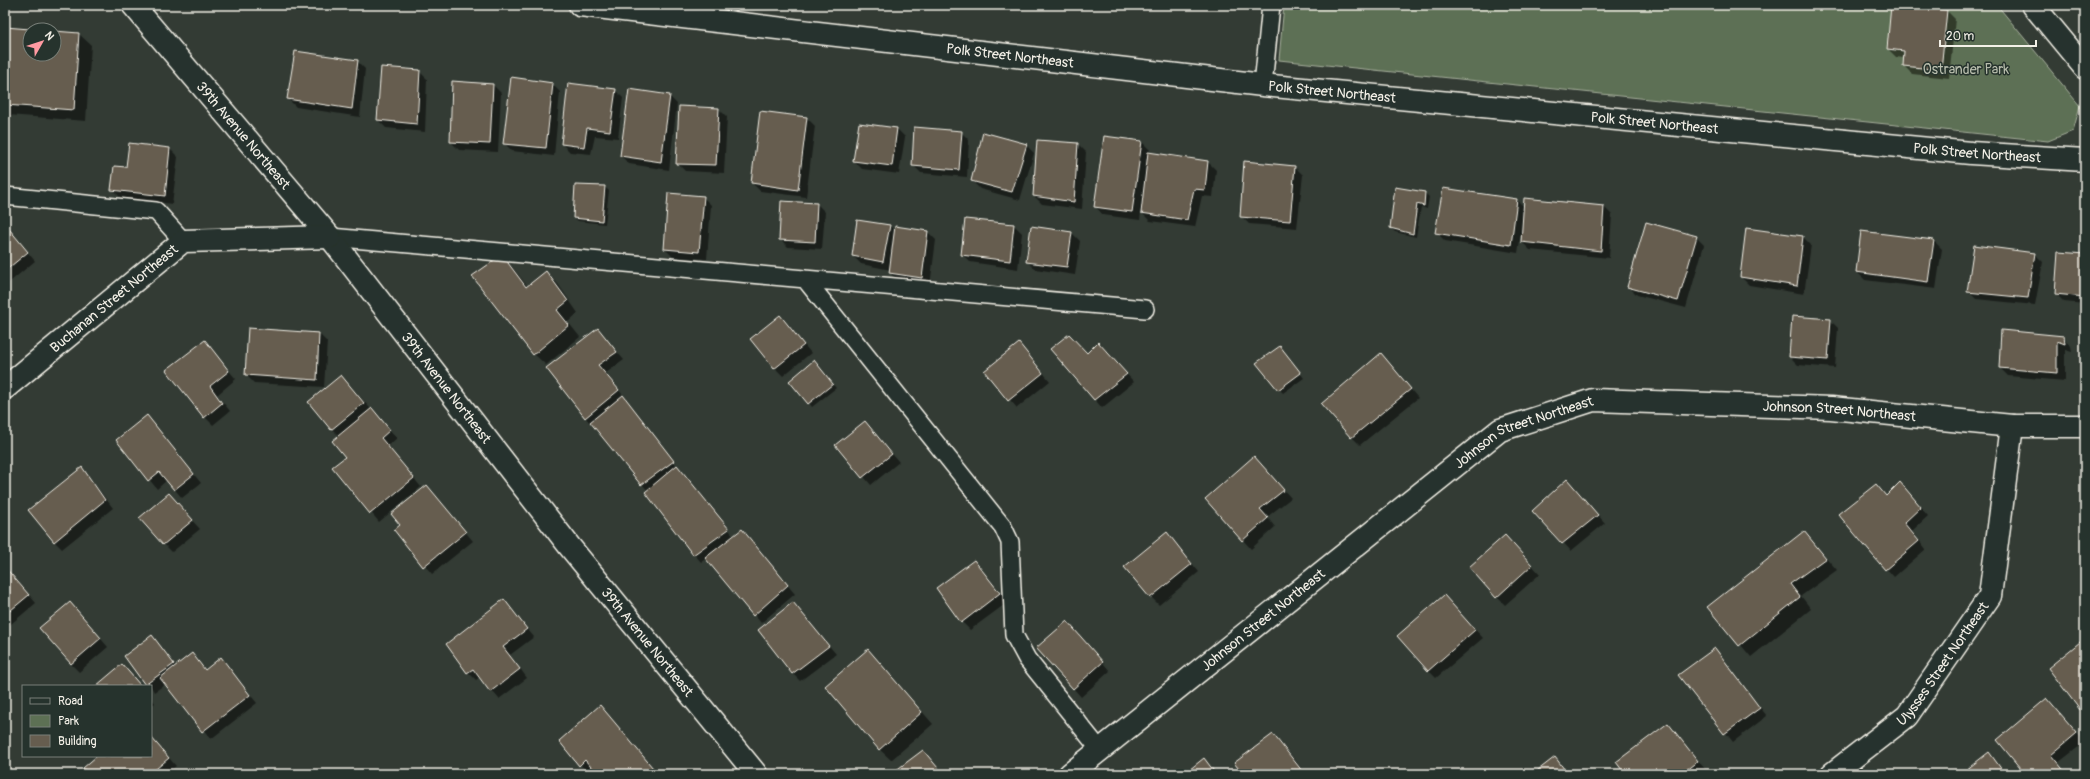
<svg xmlns="http://www.w3.org/2000/svg" width="2090" height="779" font-family="Pangolin,sans-serif">
	<style>
		.green { fill: #5d7054; stroke: #a8b09e }
		.shadow { fill: #0007 }
		.building { fill: #665d4f; stroke: #f4f1e8 }
		.lines { fill: none; stroke-linecap: round; stroke-linejoin: round }
		.service-casing { stroke: #f4f1e8; stroke-width: 20 }
		.minor-casing { stroke: #f4f1e8; stroke-width: 25 }
		.tertiary-casing { stroke: #f4f1e8; stroke-width: 25 }
		.service { stroke: #26332d; stroke-width: 17 }
		.minor { stroke: #26332d; stroke-width: 22 }
		.tertiary { stroke: #26332d; stroke-width: 22 }
		.labels { text-anchor: middle; dominant-baseline: central; stroke-width: 3; stroke-linejoin: round; paint-order: stroke }
		.street-label { font-size: 14px; fill: #f4f1e8; stroke: #26332d }
		.park-label { font-size: 14px; fill: #b8bdad; stroke: #26332d }
	</style>
	<rect width="100%" height="100%" fill="#333b34"/>
	<filter id="ink" filterUnits="userSpaceOnUse"><feTurbulence type="fractalNoise" baseFrequency=".025" numOctaves="2"/><feDisplacementMap in="SourceGraphic" scale="8" xChannelSelector="R" yChannelSelector="G"/><feConvolveMatrix kernelMatrix="1 2 1 2 8 2 1 2 1" color-interpolation-filters="sRGB"/></filter>
	<g filter="url(#ink)">
		<!-- green -->
		<path class="green" d="M1284,5H1997L2080,106L2073,131L2048,141L1279,60Z"/>
		<!-- shadow -->
		<path class="shadow" d="M1215,5H1243L1242,9Z
			M1947,11L1955,19L1949,78L1912,74L1904,66V58L1896,57L1888,49Z
			M5,28L30,30V54H54V32L79,34L91,45L86,121L8,115L5,113Z
			M357,61L365,69L360,117L296,107L288,99Z
			M419,71L427,79L425,132L386,128L378,120Z
			M552,84L560,92L554,156L512,151L504,143Z
			M493,85L501,93L498,152L459,150L451,142Z
			M615,90L623,98L618,138L595,136L591,154L570,152L562,144Z
			M669,96L677,104L669,170L629,164L621,156Z
			M719,109L727,117L724,173L685,171L677,163Z
			M807,118L815,126L806,197L760,191L752,183Z
			M897,129L905,137L899,174L862,169L854,161Z
			M961,132L969,140L967,177L921,173L913,165Z
			M1038,141L1078,144L1086,152L1082,209L1042,204L1034,196Z
			M1142,142L1150,150L1149,153L1208,162L1216,170L1213,197L1202,196L1195,227L1150,221L1141,212L1140,220L1103,215L1095,206Z
			M129,144L170,149L178,157L172,204L120,197L112,189L126,168Z
			M1026,145L1034,153L1020,200L980,189L972,181Z
			M1245,162L1295,167L1303,175L1297,228L1249,224L1241,216Z
			M576,186L605,187L609,191L605,224L578,221L574,217Z
			M1425,193L1429,197L1427,209L1421,207L1416,237L1395,232L1391,228Z
			M703,197L711,205L707,259L673,257L665,249Z
			M1517,200L1525,208L1604,207L1612,215L1609,258L1530,250L1522,242L1523,233H1521L1518,253L1445,241L1437,233Z
			M817,204L825,212L822,249L788,247L780,239Z
			M5,225L35,261L5,286Z
			M1014,225L1022,233L1018,269L970,262L962,254Z
			M890,226L896,232H928L936,240L930,286L898,281L890,273L891,270L861,264L853,256Z
			M1072,233L1080,241L1075,275L1035,269L1027,261Z
			M1696,237L1704,245L1686,308L1637,295L1629,287Z
			M1803,237L1811,245L1804,294L1749,285L1741,277Z
			M1934,241L1942,249L1936,289L1865,280L1857,272Z
			M2035,254L2043,262L2035,305L1976,299L1968,291Z
			M2085,255V304L2064,302L2056,294Z
			M502,256L513,268L528,287L546,272L558,284L578,313L568,322L580,337L546,365L534,354Z
			M780,316L811,353L783,376L775,368Z
			M1830,320L1838,328L1835,368L1798,365L1790,357Z
			M598,330L624,360L606,373L680,470L734,536L741,530L795,594L761,623L707,558L701,562L694,554L648,491L585,417Z
			M2002,331L2063,337L2071,346L2072,351L2065,349V381L2008,376L2000,368Z
			M319,334L327,342L324,387L254,383L246,375Z
			M205,342L236,379L217,395L230,411L213,425L205,417Z
			M1098,343L1134,382L1102,408L1052,349L1087,355Z
			M1019,344L1050,381L1017,408L985,371Z
			M1283,352L1304,378L1283,393L1279,389Z
			M1381,355L1418,398L1360,445L1352,437Z
			M817,366L836,388L812,407L809,403Z
			M341,376L397,438L388,446L421,487L379,522L334,468L346,457L339,436L332,429Z
			M147,417L201,483L182,498L167,480L157,489L117,440Z
			M865,422L899,462L871,485L837,445Z
			M1262,466L1291,498L1267,517L1275,527L1251,549L1206,499Z
			M82,468L113,508L62,549L54,541Z
			M1900,483L1928,516L1912,531L1926,549L1894,577L1839,515L1887,497Z
			M427,486L473,541L432,574L395,531L401,525Z
			M1575,489L1605,523L1571,551L1534,511Z
			M176,503L200,529L172,552L164,544Z
			M1804,532L1837,570L1801,596L1811,609L1751,657L1709,607Z
			M1167,534L1199,572L1159,605L1151,597Z
			M1513,544L1540,574L1505,605L1497,597Z
			M5,566L36,603L5,629Z
			M982,570L1008,602L970,630L962,622Z
			M1444,596L1483,638L1436,678L1428,670Z
			M504,601L534,637L510,655L527,678L499,699L480,677L476,680L468,672L447,645Z
			M793,603L836,654L800,681L792,673Z
			M78,612L108,647L79,672L71,664Z
			M1075,630L1110,671L1081,697L1038,648Z
			M152,636L176,666L192,654L206,670L220,658L257,703L211,739L166,684L154,692L151,686L146,684Z
			M2085,640V714L2050,668Z
			M868,650L933,724L891,760L879,749Z
			M1714,650L1767,716L1733,742L1680,675Z
			M151,698L155,703L151,706Z
			M2054,708L2085,742L2058,763L2067,774H2026Z
			M1668,724L1705,769L1699,774H1626Z
			M1273,735L1281,743L1306,774H1244Z
			M151,737L176,766L167,774H90L99,756H151Z
			M560,741L658,774H598L593,768L588,773Z
			M923,751L943,774H893Z
			M1989,754L2006,774H1963Z"/>
		<!-- building -->
		<path class="building" d="M1891,5L1947,10L1941,70L1903,66L1904,51L1887,49Z
			M5,27L42,30H30V54H54V31L79,33L74,110L5,105Z
			M295,51L358,60L352,109L287,99Z
			M381,67L420,70L417,124L377,120Z
			M511,77L553,83L546,148L503,144Z
			M452,81L493,84L490,144L450,142Z
			M568,83L616,89L610,131L587,128L584,147L561,144Z
			M629,89L670,95L661,162L620,156Z
			M679,106L719,108L716,165L676,164Z
			M760,111L807,117L798,190L751,183Z
			M859,123L897,128L892,166L853,161Z
			M914,127L962,131L959,170L912,166Z
			M983,132L1027,144L1012,192L971,181Z
			M1104,136L1142,141L1132,212L1094,207Z
			M1037,140L1078,143L1074,202L1033,196Z
			M129,143L170,148L165,196L111,190L114,166L126,167Z
			M1148,152L1208,161L1205,190L1194,189L1187,220L1141,213Z
			M1244,161L1295,166L1290,221L1240,217Z
			M575,185L605,186L602,221L573,218Z
			M1395,187L1425,192L1424,206L1417,204L1413,234L1390,228Z
			M1443,188L1517,199L1511,245L1435,233Z
			M668,193L704,196L699,252L664,249Z
			M1524,198L1604,206L1601,251L1521,242Z
			M781,201L817,203L815,242L779,240Z
			M965,219L1014,224L1010,261L961,255Z
			M857,220L890,225L883,262L852,256Z
			M1646,222L1697,236L1678,301L1627,287Z
			M5,224L28,252L5,271Z
			M895,226L928,231L922,278L889,273Z
			M1031,226L1072,232L1067,267L1026,262Z
			M1746,228L1803,236L1797,286L1740,277Z
			M1861,231L1934,240L1928,282L1856,272Z
			M1974,245L2035,253L2028,298L1967,292Z
			M2058,252L2085,254V297L2055,294Z
			M502,255L526,287L546,271L568,301L557,310L569,325L533,355L472,276Z
			M780,315L804,345L774,369L750,339Z
			M1792,316L1831,319L1828,360L1789,357Z
			M248,328L319,333L317,380L245,375Z
			M598,328L617,352L598,365L619,390L585,418L546,368Z
			M2001,330L2064,336L2065,344L2057,341V373L1999,368Z
			M1069,334L1087,353L1098,342L1127,374L1094,400L1050,349Z
			M205,340L229,371L210,386L222,403L204,418L166,370Z
			M1019,343L1043,373L1008,401L984,371Z
			M1280,346L1301,373L1278,390L1256,363Z
			M1381,353L1411,389L1351,438L1321,404Z
			M814,360L833,384L808,404L789,381Z
			M341,375L364,403L331,430L308,402Z
			M623,395L674,461L641,485L590,422Z
			M372,408L390,430L381,438L414,478L370,514L332,467L345,457L332,441Z
			M147,415L194,474L174,490L159,472L148,481L116,440Z
			M865,421L892,454L862,478L835,445Z
			M1254,456L1284,490L1260,509L1268,518L1242,541L1205,499Z
			M677,465L729,529L693,555L645,492Z
			M82,467L105,500L54,542L28,510Z
			M1567,479L1598,515L1562,544L1532,511Z
			M1900,482L1921,507L1904,523L1919,541L1885,570L1838,514L1876,484L1886,496Z
			M427,485L466,532L423,567L394,530L400,525L391,514Z
			M169,493L193,520L163,545L139,518Z
			M742,529L788,585L753,616L705,558Z
			M1804,531L1826,558L1790,584L1800,597L1739,646L1707,607Z
			M1167,532L1192,564L1150,598L1124,567Z
			M1505,535L1532,565L1496,598L1469,567Z
			M974,560L1000,593L961,623L936,588Z
			M5,567L29,595L5,615Z
			M1444,595L1475,630L1428,671L1397,636Z
			M504,599L527,629L503,647L520,669L490,692L473,669L467,673L446,644Z
			M70,602L101,638L71,664L39,628Z
			M793,602L829,646L792,674L758,630Z
			M1067,621L1103,662L1073,689L1036,648Z
			M152,635L174,664L145,685L124,656Z
			M2085,638V706L2080,710L2048,668Z
			M1715,648L1760,708L1724,734L1678,675Z
			M868,649L922,712L879,750L825,686Z
			M192,653L205,670L221,657L250,695L202,732L160,678Z
			M122,664L141,686H96Z
			M2047,698L2077,733L2051,755L2067,774H2025L1997,740Z
			M600,705L658,774H597L585,760L579,766L559,741Z
			M1668,723L1698,761L1681,774H1625L1616,762Z
			M1273,734L1303,772L1300,774H1243L1234,763Z
			M151,737L169,758L150,774H89L83,768L97,756H151Z
			M923,750L943,774H891Z
			M1989,752L2005,774H1961Z
			M1555,757L1568,774H1533Z
			M1204,758L1216,774H1184Z"/>
		<g class="lines">
			<defs>
				<path id="service" d="M1263,85L1271,5
					M5,196L156,211L183,241
					M330,237L1145,309
					M805,279L1003,527L1010,542L1014,635L1027,659L1100,750"/>
				<g id="minor">
					<path id="s1" d="M133,5L330,237L570,547L756,774"/>
					<path id="s2" d="M580,5L1263,85L1971,153L2085,160"/>
					<path id="s3" d="M5,388L183,241L330,237"/>
					<path id="s4" d="M1832,774L1907,716L1990,596L2012,426"/>
				</g>
				<g id="tertiary">
					<path d="M2033,5L2085,68"/>
					<path id="s5" d="M1070,774L1500,430L1593,400L1831,408L2012,426H2085"/>
				</g>
			</defs>
			<!-- service casing -->
			<use href="#service" class="service-casing"/>
			<!-- minor casing -->
			<use href="#minor" class="minor-casing"/>
			<!-- tertiary casing -->
			<use href="#tertiary" class="tertiary-casing"/>
			<!-- service -->
			<use href="#service" class="service"/>
			<!-- minor -->
			<use href="#minor" class="minor"/>
			<!-- tertiary -->
			<use href="#tertiary" class="tertiary"/>
		</g>
	</g>
	<g class="labels">
		<!-- street labels -->
		<g class="street-label">
			<text stroke="none"><textPath href="#s2" startOffset="433">Polk Street Northeast</textPath></text>
			<text stroke="none"><textPath href="#s2" startOffset="757">Polk Street Northeast</textPath></text>
			<text stroke="none"><textPath href="#s2" startOffset="1081">Polk Street Northeast</textPath></text>
			<text stroke="none"><textPath href="#s1" startOffset="171">39th Avenue Northeast</textPath></text>
			<text stroke="none"><textPath href="#s2" startOffset="1405">Polk Street Northeast</textPath></text>
			<text stroke="none"><textPath href="#s3" startOffset="141">Buchanan Street Northeast</textPath></text>
			<text stroke="none"><textPath href="#s1" startOffset="495">39th Avenue Northeast</textPath></text>
			<text stroke="none"><textPath href="#s5" startOffset="895">Johnson Street Northeast</textPath></text>
			<text stroke="none"><textPath href="#s5" startOffset="571">Johnson Street Northeast</textPath></text>
			<text stroke="none"><textPath href="#s5" startOffset="247">Johnson Street Northeast</textPath></text>
			<text stroke="none"><textPath href="#s1" startOffset="819">39th Avenue Northeast</textPath></text>
			<text stroke="none"><textPath href="#s4" startOffset="158">Ulysses Street Northeast</textPath></text>
		</g>
		<!-- park labels -->
		<g class="park-label">
			<text x="1966" y="69">Ostrander Park</text>
		</g>
	</g>
	<!-- margin -->
	<rect width="2090" height="779" fill="none" stroke="#26332d" stroke-width="20"/>
	<rect x="10" y="10" width="2070" height="759" fill="none" stroke="#f4f1e8" stroke-width="1.5" filter="url(#ink)"/>
	<!-- legend -->
	<rect x="22" y="685" width="130" height="72" fill="#26332d" stroke="#787f78"/>
	<rect x="30" y="698" width="20" height="6" fill="#26332d" stroke="#787f78"/>
	<text x="58" y="705" font-size="12" fill="#f4f1e8">Road</text>
	<rect x="30" y="715" width="20" height="12" fill="#5d7054" stroke="#787f78"/>
	<text x="58" y="725" font-size="12" fill="#f4f1e8">Park</text>
	<rect x="30" y="735" width="20" height="12" fill="#665d4f" stroke="#787f78"/>
	<text x="58" y="745" font-size="12" fill="#f4f1e8">Building</text>
	<!-- north arrow -->
	<g transform="translate(42 42) rotate(51)"><circle r="19" fill="#26332d" stroke="#787f78"/>
	<path d="M0-3L7 15L0 10L-7 15Z" fill="#ff9aa2"/>
	<text y="-6" font-size="11" font-weight="bold" text-anchor="middle" fill="#f4f1e8">N</text>
	</g>
	<!-- scale -->
	<path d="M1940 40v6h96v-6" fill="none" stroke="#f4f1e8" stroke-width="2"/>
	<text x="1946" y="40" font-size="12" fill="#f4f1e8" stroke="#26332d" stroke-width="3" paint-order="stroke">20 m</text>
</svg>
